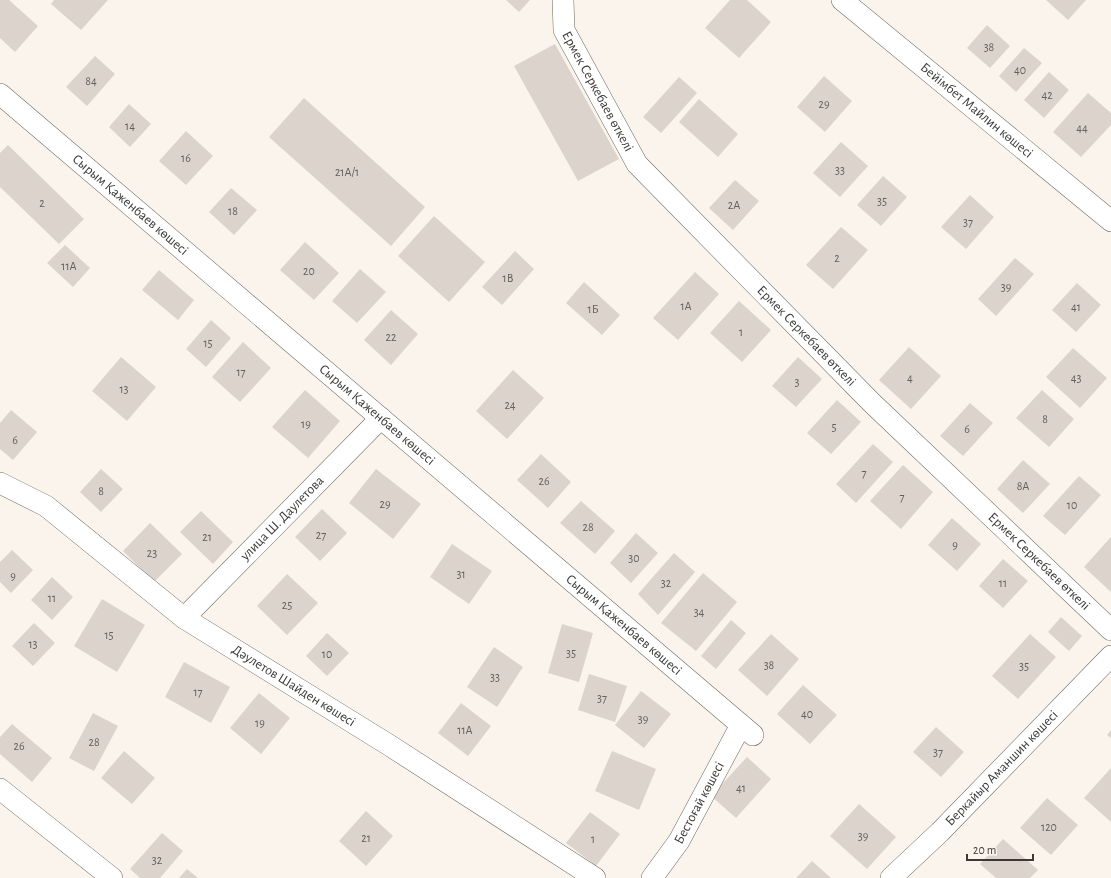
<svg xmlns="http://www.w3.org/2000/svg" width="1111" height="878" font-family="'Alegreya Sans',sans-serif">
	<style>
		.building { fill: #dcd3cd }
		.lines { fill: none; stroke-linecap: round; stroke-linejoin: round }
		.minor-casing { stroke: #6e6962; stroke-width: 22 }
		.minor { stroke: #fff; stroke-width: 21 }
		.labels { text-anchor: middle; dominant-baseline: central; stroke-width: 4; stroke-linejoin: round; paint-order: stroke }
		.number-label { font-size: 12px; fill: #63605c }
		.street-label { font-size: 14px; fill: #3b3936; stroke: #faf4ec }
	</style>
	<rect width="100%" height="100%" fill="#faf4ec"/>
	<!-- building -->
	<path class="building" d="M0,0H9L38,26L15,52L0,38Z
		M54,0H108L81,30L51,4Z
		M506,0H530L519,12Z
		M730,0H747L771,22L739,58L705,28Z
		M1046,0H1086L1068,20Z
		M987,25L1010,46L990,68L967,48Z
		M555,44L619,159L578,181L514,66Z
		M1024,48L1042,63L1016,92L999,76Z
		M95,56L115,74L87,106L66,87Z
		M1049,72L1069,90L1044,118L1024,100Z
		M824,76L852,101L825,132L797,107Z
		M679,77L697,93L661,133L643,117Z
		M1088,93L1111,113V125L1081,157L1053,132Z
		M304,98L425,207L391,246L269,137Z
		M699,99L738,134L718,157L679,122Z
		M129,104L151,124L130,147L109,127Z
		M186,131L213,156L186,185L159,161Z
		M841,142L868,166L840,197L813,173Z
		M8,145L84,219L59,244L0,187V153Z
		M883,176L907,197L881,226L857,205Z
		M735,180L759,201L733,230L709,208Z
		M231,188L257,210L234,235L209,212Z
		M970,195L994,217L966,249L941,227Z
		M434,216L485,262L449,302L398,256Z
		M841,227L868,250L833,289L806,265Z
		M305,242L339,273L314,300L280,270Z
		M65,245L90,268L73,287L47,263Z
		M515,251L534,269L502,305L482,287Z
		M1015,258L1034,274L996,316L978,299Z
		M360,269L386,292L357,323L332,301Z
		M159,270L194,300L178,320L142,290Z
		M695,272L719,294L678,340L653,318Z
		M584,282L620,315L602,335L566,303Z
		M1077,283L1101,305L1076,332L1052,310Z
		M739,301L771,330L742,362L710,333Z
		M391,310L418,334L391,365L364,340Z
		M211,320L231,338L206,367L186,349Z
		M243,342L271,368L240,402L212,377Z
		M909,347L941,376L911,409L879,380Z
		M1073,348L1107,378L1080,408L1046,377Z
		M121,357L156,387L127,421L92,391Z
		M798,357L822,379L796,407L772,386Z
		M513,370L544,398L507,439L476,411Z
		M305,390L340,421L308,458L272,427Z
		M1042,390L1074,419L1049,447L1016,418Z
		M837,400L861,422L831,454L807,433Z
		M970,403L993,423L963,456L940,436Z
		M11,410L37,432L13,460L0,449V423Z
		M873,444L893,462L856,503L836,484Z
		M541,454L571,482L548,508L517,480Z
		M1023,460L1050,484L1023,513L997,489Z
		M903,465L933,492L901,529L870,501Z
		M101,469L123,489L101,512L80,492Z
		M376,469L421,504L393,539L349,503Z
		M1079,476L1101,495L1065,535L1043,516Z
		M581,501L615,531L595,554L560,523Z
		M322,509L347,533L320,561L295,537Z
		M201,511L233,542L213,564L180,532Z
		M952,518L981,544L957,571L928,545Z
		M150,523L182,554L154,582L123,551Z
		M636,533L658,553L631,583L610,563Z
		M1111,537V592L1084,567Z
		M452,544L492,571L469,604L430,577Z
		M12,550L33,570L11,593L0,582V562Z
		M674,553L695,572L658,615L638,594Z
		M1003,559L1028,581L1003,608L979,586Z
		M703,573L737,602L696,651L661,623Z
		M287,574L318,603L287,635L257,606Z
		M52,577L73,597L52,620L31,600Z
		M102,599L145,625L117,672L74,646Z
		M1061,617L1082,636L1069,651L1048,632Z
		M731,620L746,633L716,669L701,656Z
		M34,623L55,643L33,666L12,646Z
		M562,624L593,633L579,682L548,673Z
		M327,633L349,653L327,676L306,656Z
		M771,634L799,659L767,696L738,670Z
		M1030,634L1056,657L1018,699L992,676Z
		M494,647L523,667L497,707L467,687Z
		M184,662L230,687L211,723L165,697Z
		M589,674L627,686L615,722L578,710Z
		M803,685L837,715L810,744L777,714Z
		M641,691L671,714L644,748L615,725Z
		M259,693L290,718L261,754L230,728Z
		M461,703L491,726L468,756L438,733Z
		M93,713L118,726L94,771L69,758Z
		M12,724L52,758L32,782L0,754V737Z
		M936,727L964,752L941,777L913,752Z
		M1111,730V738L1107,735Z
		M124,751L155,778L132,804L101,778Z
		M612,751L656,769L639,810L595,791Z
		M747,757L771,779L736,818L711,796Z
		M1111,768V822L1084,798Z
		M1047,798L1078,825L1051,855L1020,828Z
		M859,804L896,837L867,869L830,836Z
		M366,811L393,836L366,866L339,841Z
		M590,812L620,834L596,866L566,843Z
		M162,833L183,851L160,878H140L130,869Z
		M1003,839L1038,870L1030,878H996L980,864Z
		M812,861L831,878H796Z
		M187,869L198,878H179Z"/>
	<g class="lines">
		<defs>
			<g id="minor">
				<path id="s1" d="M563,0L564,30L637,164L872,403L1111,630"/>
				<path id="s2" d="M842,0L1111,221"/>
				<path id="s3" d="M0,94L753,735"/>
				<path id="s4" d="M0,483L46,506L184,618L389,745L595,878"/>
				<path id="s5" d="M184,618L381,418"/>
				<path d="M0,789L112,878"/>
				<path id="s6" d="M652,878L679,841L741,725"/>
				<path id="s7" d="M891,878L940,832L1111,656"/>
			</g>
		</defs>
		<!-- minor casing -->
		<use href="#minor" class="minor-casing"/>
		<!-- minor -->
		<use href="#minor" class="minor"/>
	</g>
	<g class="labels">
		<!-- number labels -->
		<g class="number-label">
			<text x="989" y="47">38</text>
			<text x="1020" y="70">40</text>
			<text x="91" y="81">84</text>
			<text x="1047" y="95">42</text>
			<text x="824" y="104">29</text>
			<text x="130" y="126">14</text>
			<text x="1082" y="128">44</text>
			<text x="186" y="158">16</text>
			<text x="840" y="170">33</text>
			<text x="347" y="172">21А/1</text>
			<text x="882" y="201">35</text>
			<text x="42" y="203">2</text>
			<text x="734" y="205">2А</text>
			<text x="233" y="211">18</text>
			<text x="968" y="222">37</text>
			<text x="837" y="258">2</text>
			<text x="69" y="266">11А</text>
			<text x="309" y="271">20</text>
			<text x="508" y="278">1В</text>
			<text x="1006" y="287">39</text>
			<text x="686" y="306">1А</text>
			<text x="1076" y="307">41</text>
			<text x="593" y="309">1Б</text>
			<text x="741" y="332">1</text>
			<text x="391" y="337">22</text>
			<text x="208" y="343">15</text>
			<text x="241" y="372">17</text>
			<text x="910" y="378">4</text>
			<text x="1076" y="378">43</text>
			<text x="797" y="382">3</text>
			<text x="124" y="389">13</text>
			<text x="510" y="405">24</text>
			<text x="1045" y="419">8</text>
			<text x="306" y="424">19</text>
			<text x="834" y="427">5</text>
			<text x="967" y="429">6</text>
			<text x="15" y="440">6</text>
			<text x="864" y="473">7</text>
			<text x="544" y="481">26</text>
			<text x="1023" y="486">8А</text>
			<text x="101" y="491">8</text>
			<text x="902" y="497">7</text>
			<text x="385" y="504">29</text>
			<text x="1072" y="505">10</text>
			<text x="588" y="527">28</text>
			<text x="321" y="535">27</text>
			<text x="207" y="537">21</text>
			<text x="955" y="545">9</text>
			<text x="152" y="553">23</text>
			<text x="634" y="558">30</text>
			<text x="461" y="574">31</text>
			<text x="13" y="576">9</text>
			<text x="666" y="583">32</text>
			<text x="1003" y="583">11</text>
			<text x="52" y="598">11</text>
			<text x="287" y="605">25</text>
			<text x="699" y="612">34</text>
			<text x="109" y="635">15</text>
			<text x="33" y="644">13</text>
			<text x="571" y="653">35</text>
			<text x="327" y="654">10</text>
			<text x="769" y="665">38</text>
			<text x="1024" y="666">35</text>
			<text x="495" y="677">33</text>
			<text x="198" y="692">17</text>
			<text x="602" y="698">37</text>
			<text x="807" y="714">40</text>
			<text x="643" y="719">39</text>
			<text x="260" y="723">19</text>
			<text x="465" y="730">11А</text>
			<text x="94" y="742">28</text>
			<text x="19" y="746">26</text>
			<text x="938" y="752">37</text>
			<text x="741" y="788">41</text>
			<text x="1049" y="827">120</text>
			<text x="863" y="836">39</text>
			<text x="366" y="838">21</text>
			<text x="593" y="839">1</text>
			<text x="157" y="860">32</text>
		</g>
		<!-- street labels -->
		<g class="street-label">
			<text stroke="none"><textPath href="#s1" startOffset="100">Ермек Серкебаев өткелі</textPath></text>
			<text stroke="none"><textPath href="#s2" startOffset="174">Бейімбет Майлин көшесі</textPath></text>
			<text stroke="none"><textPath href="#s3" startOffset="171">Сырым Қаженбаев көшесі</textPath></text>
			<text stroke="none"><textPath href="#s1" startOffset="424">Ермек Серкебаев өткелі</textPath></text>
			<text stroke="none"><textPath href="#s3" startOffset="495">Сырым Қаженбаев көшесі</textPath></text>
			<text stroke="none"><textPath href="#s5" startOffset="140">улица Ш. Даулетова</textPath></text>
			<text stroke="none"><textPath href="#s1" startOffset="748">Ермек Серкебаев өткелі</textPath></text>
			<text stroke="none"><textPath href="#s3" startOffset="819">Сырым Қаженбаев көшесі</textPath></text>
			<text stroke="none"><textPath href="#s4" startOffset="358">Дәулетов Шайден көшесі</textPath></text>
			<text stroke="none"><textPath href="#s7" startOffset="156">Беркайыр Аманшин көшесі</textPath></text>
			<text stroke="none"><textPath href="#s6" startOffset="89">Бестоғай көшесі</textPath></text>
		</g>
	</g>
	<!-- scale -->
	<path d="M967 854v6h66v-6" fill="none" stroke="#3b3936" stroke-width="2"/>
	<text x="973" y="854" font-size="12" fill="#3b3936" stroke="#faf4ec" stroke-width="3" paint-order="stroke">20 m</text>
</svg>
